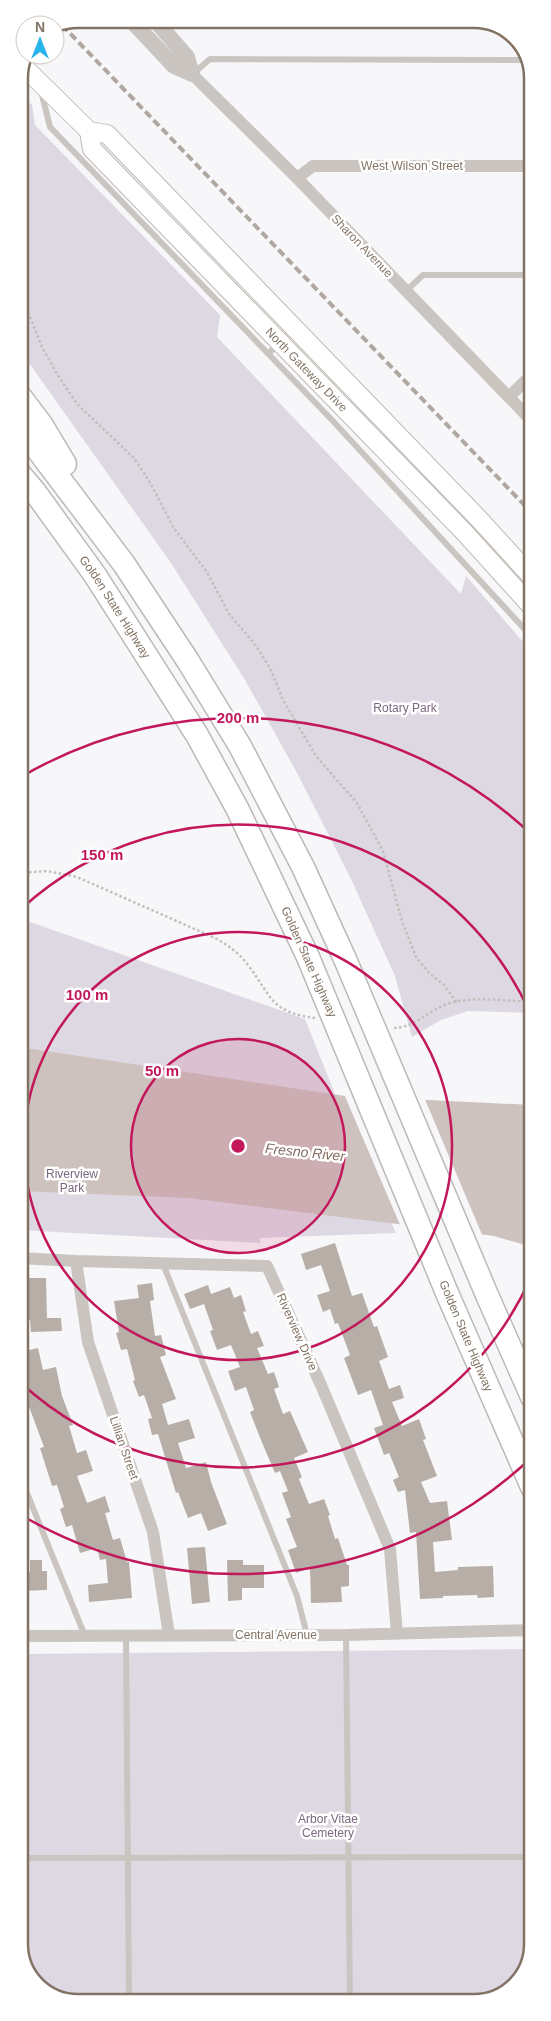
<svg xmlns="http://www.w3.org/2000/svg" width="551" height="2021" font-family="Helvetica,sans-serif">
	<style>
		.green { fill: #ded8e2 }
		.water { fill: #cdc2bd }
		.pier { fill: #f7f7fa }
		.building { fill: #b7aea7 }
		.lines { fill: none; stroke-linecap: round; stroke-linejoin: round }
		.secondary-casing { stroke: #bfb9b3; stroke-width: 20 }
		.motorway-casing { stroke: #bdb8b4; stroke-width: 25 }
		.path { stroke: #c2bebb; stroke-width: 2.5; stroke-dasharray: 2.5 2.5; stroke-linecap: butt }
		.service { stroke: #cac5c1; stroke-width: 6 }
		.minor { stroke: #cac5c1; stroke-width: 12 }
		.tertiary { stroke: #cac5c1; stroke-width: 16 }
		.secondary { stroke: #fff; stroke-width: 18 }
		.motorway { stroke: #fff; stroke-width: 22 }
		.rail { stroke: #afa7a0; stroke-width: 4; stroke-dasharray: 8 4; stroke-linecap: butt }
		.motorway-bridge-casing { stroke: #bdb8b4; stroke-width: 25; stroke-linecap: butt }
		.motorway-bridge { stroke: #fff; stroke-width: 22 }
		.ring { fill: none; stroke: #c2185b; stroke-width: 2.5 }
		.labels { text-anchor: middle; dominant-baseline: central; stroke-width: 5; stroke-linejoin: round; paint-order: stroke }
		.street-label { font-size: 12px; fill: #837364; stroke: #fff }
		.park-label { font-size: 12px; fill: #7c6780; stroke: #fff }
		.water-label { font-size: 14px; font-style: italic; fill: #846e63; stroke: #fff }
		.rim { fill: none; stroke: #837364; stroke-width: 2.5 }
		.centre { fill: #c2185b; stroke: #fff; stroke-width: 2.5 }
		.ring-label { font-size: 15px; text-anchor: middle; font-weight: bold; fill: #c2185b; stroke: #fff; stroke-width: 5; stroke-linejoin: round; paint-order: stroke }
	</style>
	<rect width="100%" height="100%" fill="#f7f7fa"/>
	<!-- green -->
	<path class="green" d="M19,92L32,105L35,125L220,315L217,337L461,594L466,576L531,651L532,1013L468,1011L441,1020L412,1037L395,976L351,879L296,771L245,680L171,563L19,349Z
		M19,918L305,1019L355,1144L396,1233L259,1238L261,1243L19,1230Z
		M528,1649L532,1651V1944L520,1980L486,2001L73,2002L39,1988L20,1956V1654Z"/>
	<!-- water -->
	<path class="water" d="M19,1047L345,1096L532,1105V1247L494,1236L188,1198L19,1191Z"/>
	<!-- pier -->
	<path class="pier" d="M344,1094L424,1097L483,1237L401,1227Z"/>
	<!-- building -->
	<path class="building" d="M335,1243L352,1296L362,1293L374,1327L377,1326L388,1357L379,1361L389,1389L400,1385L404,1398L392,1402L402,1426L419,1419L426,1439L423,1440L437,1476L421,1482L430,1503L447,1501L452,1540L433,1542L435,1572L458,1570V1567L493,1566L494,1597L478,1598L477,1595L443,1596V1598L420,1599L416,1532L410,1533L405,1490L398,1492L393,1480L399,1477L389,1453L384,1455L374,1428L383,1425L371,1390L358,1395L344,1358L350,1355L338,1323L335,1324L330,1309L323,1312L317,1295L330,1291L321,1265L306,1270L301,1254Z
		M23,1278H46L47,1318H61L62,1331L31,1332L30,1320H25Z
		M152,1283L154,1300L150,1301L155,1336L161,1335L166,1355L160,1357L176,1399L162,1404L168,1425L189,1419L195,1438L178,1443L186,1468L206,1462L211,1482L227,1524L208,1531L201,1513L188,1518L178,1492L176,1493L158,1434L152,1435L148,1419L152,1418L144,1395L139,1397L133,1381L135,1380L127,1349L121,1350L116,1333L119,1332L114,1301L139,1298L137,1285Z
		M208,1285L211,1294L230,1287L234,1298L241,1295L246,1311L243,1312L251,1334L258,1331L264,1346L257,1348L268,1374L274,1372L279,1387L274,1389L283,1414L290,1411L308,1452L294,1458L302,1477L299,1479L309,1504L324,1499L330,1515L328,1516L335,1539L338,1538L347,1565H349V1586L341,1587L342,1602L311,1603L310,1568L296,1573L288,1550L297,1547L286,1519L291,1517L282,1493L288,1491L280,1471L275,1473L261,1440L250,1412L254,1410L246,1387L235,1391L228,1371L240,1367L231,1345L217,1350L210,1331L213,1330L204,1304L190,1309L184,1294Z
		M38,1348L43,1370L56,1367L62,1396L73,1425L69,1426L77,1453L86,1450L93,1471L77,1476L87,1503L105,1496L110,1512L105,1513L113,1540L120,1538L127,1562H129L132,1598L89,1602L88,1585L108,1583L106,1559L100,1560L97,1548L80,1553L72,1525L66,1527L60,1509L64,1507L57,1485L52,1486L40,1448L44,1447L28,1404L20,1367V1352Z
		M205,1547L210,1602L192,1604L187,1548Z
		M30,1560H42V1571H47V1590L20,1591V1572H30Z
		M227,1560H243V1565H264V1588H242V1600L228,1601Z"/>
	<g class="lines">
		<defs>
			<g id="secondary">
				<path d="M23,66L89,131L107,134L479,519L531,576"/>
				<path id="s1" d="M89,131L92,149L464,532L531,606"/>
			</g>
			<g id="motorway">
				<path d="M19,395L41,424L65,464"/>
				<path d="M19,425L124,564L188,661L240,746L303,867L345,959"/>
				<path id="s2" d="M19,473L35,492L95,575L197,735L237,808L308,957"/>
				<path d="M447,1293L532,1487"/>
				<path d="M487,1295L532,1397"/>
			</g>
		</defs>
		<!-- secondary casing -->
		<use href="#secondary" class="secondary-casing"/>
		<!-- motorway casing -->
		<use href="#motorway" class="motorway-casing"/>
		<!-- path -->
		<path class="path" d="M19,289L42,347L57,374L77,404L134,458L151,484L173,527L207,572L229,614L254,643L270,668L283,700L316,756L357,803L383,851L402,921L416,957L430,974L444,985L457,1003
			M19,873L47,871L77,877L215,938C228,945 239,953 248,965C272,996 269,1012 315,1018
			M394,1028C416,1027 430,1009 450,1003C475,996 506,1001 532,1002"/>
		<!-- service -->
		<path class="service" d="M194,73L210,59L528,60
			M41,91L50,127L332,420L531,636
			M406,291L423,275H531
			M268,354L294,329
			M163,1264L297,1596L307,1635
			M20,1476L85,1636
			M126,1635L129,2002
			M346,1635L350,2001
			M20,1858L532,1857"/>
		<!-- minor -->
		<path class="minor" d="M192,74L297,178L531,420
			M297,178L313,166H531
			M509,397L525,381H531
			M19,1258L76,1261L267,1266L321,1385L390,1549L397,1634
			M76,1261L88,1342L153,1532L169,1635
			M20,1636L346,1635L532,1630"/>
		<!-- tertiary -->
		<path class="tertiary" d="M130,19L174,66L192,74
			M154,19L187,57L192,74"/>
		<!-- secondary -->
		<use href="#secondary" class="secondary"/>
		<!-- motorway -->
		<use href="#motorway" class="motorway"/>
		<!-- rail -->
		<path class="rail" d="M62,25L531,512"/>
		<defs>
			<path id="motorway-bridge" d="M308,957L447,1293
				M345,959L487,1295"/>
		</defs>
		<!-- motorway-bridge casing -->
		<use href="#motorway-bridge" class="motorway-bridge-casing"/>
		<!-- motorway-bridge -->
		<use href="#motorway-bridge" class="motorway-bridge"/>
	</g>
	<!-- distance rings -->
	<circle cx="238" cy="1146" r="107" fill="#c2185b" fill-opacity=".12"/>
	<g class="ring">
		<circle cx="238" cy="1146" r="107"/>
		<circle cx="238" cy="1146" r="214"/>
		<path d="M531 1277A321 321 0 0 1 21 1383M21 909A321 321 0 0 1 531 1015"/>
		<path d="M530 1459A428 428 0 0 1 21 1515M21 777A428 428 0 0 1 530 833"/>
	</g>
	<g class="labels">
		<!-- street labels -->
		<g class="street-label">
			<text x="412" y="166">West Wilson Street</text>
			<text transform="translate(362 246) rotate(46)">Sharon Avenue</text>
			<text stroke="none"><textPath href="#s1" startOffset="326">North Gateway Drive</textPath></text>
			<text stroke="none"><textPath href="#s2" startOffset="165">Golden State Highway</textPath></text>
			<text transform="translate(309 962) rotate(66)">Golden State Highway</text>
			<text transform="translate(297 1332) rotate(66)">Riverview Drive</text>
			<text transform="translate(466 1336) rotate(67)">Golden State Highway</text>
			<text transform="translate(124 1448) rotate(71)">Lillian Street</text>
			<text x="276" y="1635">Central Avenue</text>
		</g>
		<!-- park labels -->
		<g class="park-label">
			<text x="405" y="708">Rotary Park</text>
			<text x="72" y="1174">Riverview<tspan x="72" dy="14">Park</tspan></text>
			<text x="328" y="1819">Arbor Vitae<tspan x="328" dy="14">Cemetery</tspan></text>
		</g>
		<!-- water labels -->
		<g class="water-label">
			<text transform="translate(305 1152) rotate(6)">Fresno River</text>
		</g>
	</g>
	<!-- crop -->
	<path d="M0 0H551V2021H0ZM78 28H474A50 50 0 0 1 524 78V1944A50 50 0 0 1 474 1994H78A50 50 0 0 1 28 1944V78A50 50 0 0 1 78 28Z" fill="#fff" fill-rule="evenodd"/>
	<path class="rim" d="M78 28H474A50 50 0 0 1 524 78V1944A50 50 0 0 1 474 1994H78A50 50 0 0 1 28 1944V78A50 50 0 0 1 78 28Z"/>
	<circle cx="238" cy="1146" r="8" class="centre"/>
	<g class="ring-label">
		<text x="238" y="723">200 m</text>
		<text x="102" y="860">150 m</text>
		<text x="87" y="1000">100 m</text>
		<text x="162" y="1076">50 m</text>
	</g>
	<!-- north arrow -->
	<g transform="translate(40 40)"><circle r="24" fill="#ffffff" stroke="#cdc7c1"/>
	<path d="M0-4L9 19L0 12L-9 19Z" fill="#28b3e9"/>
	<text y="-8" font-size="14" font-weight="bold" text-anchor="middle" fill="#837364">N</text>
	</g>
</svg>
